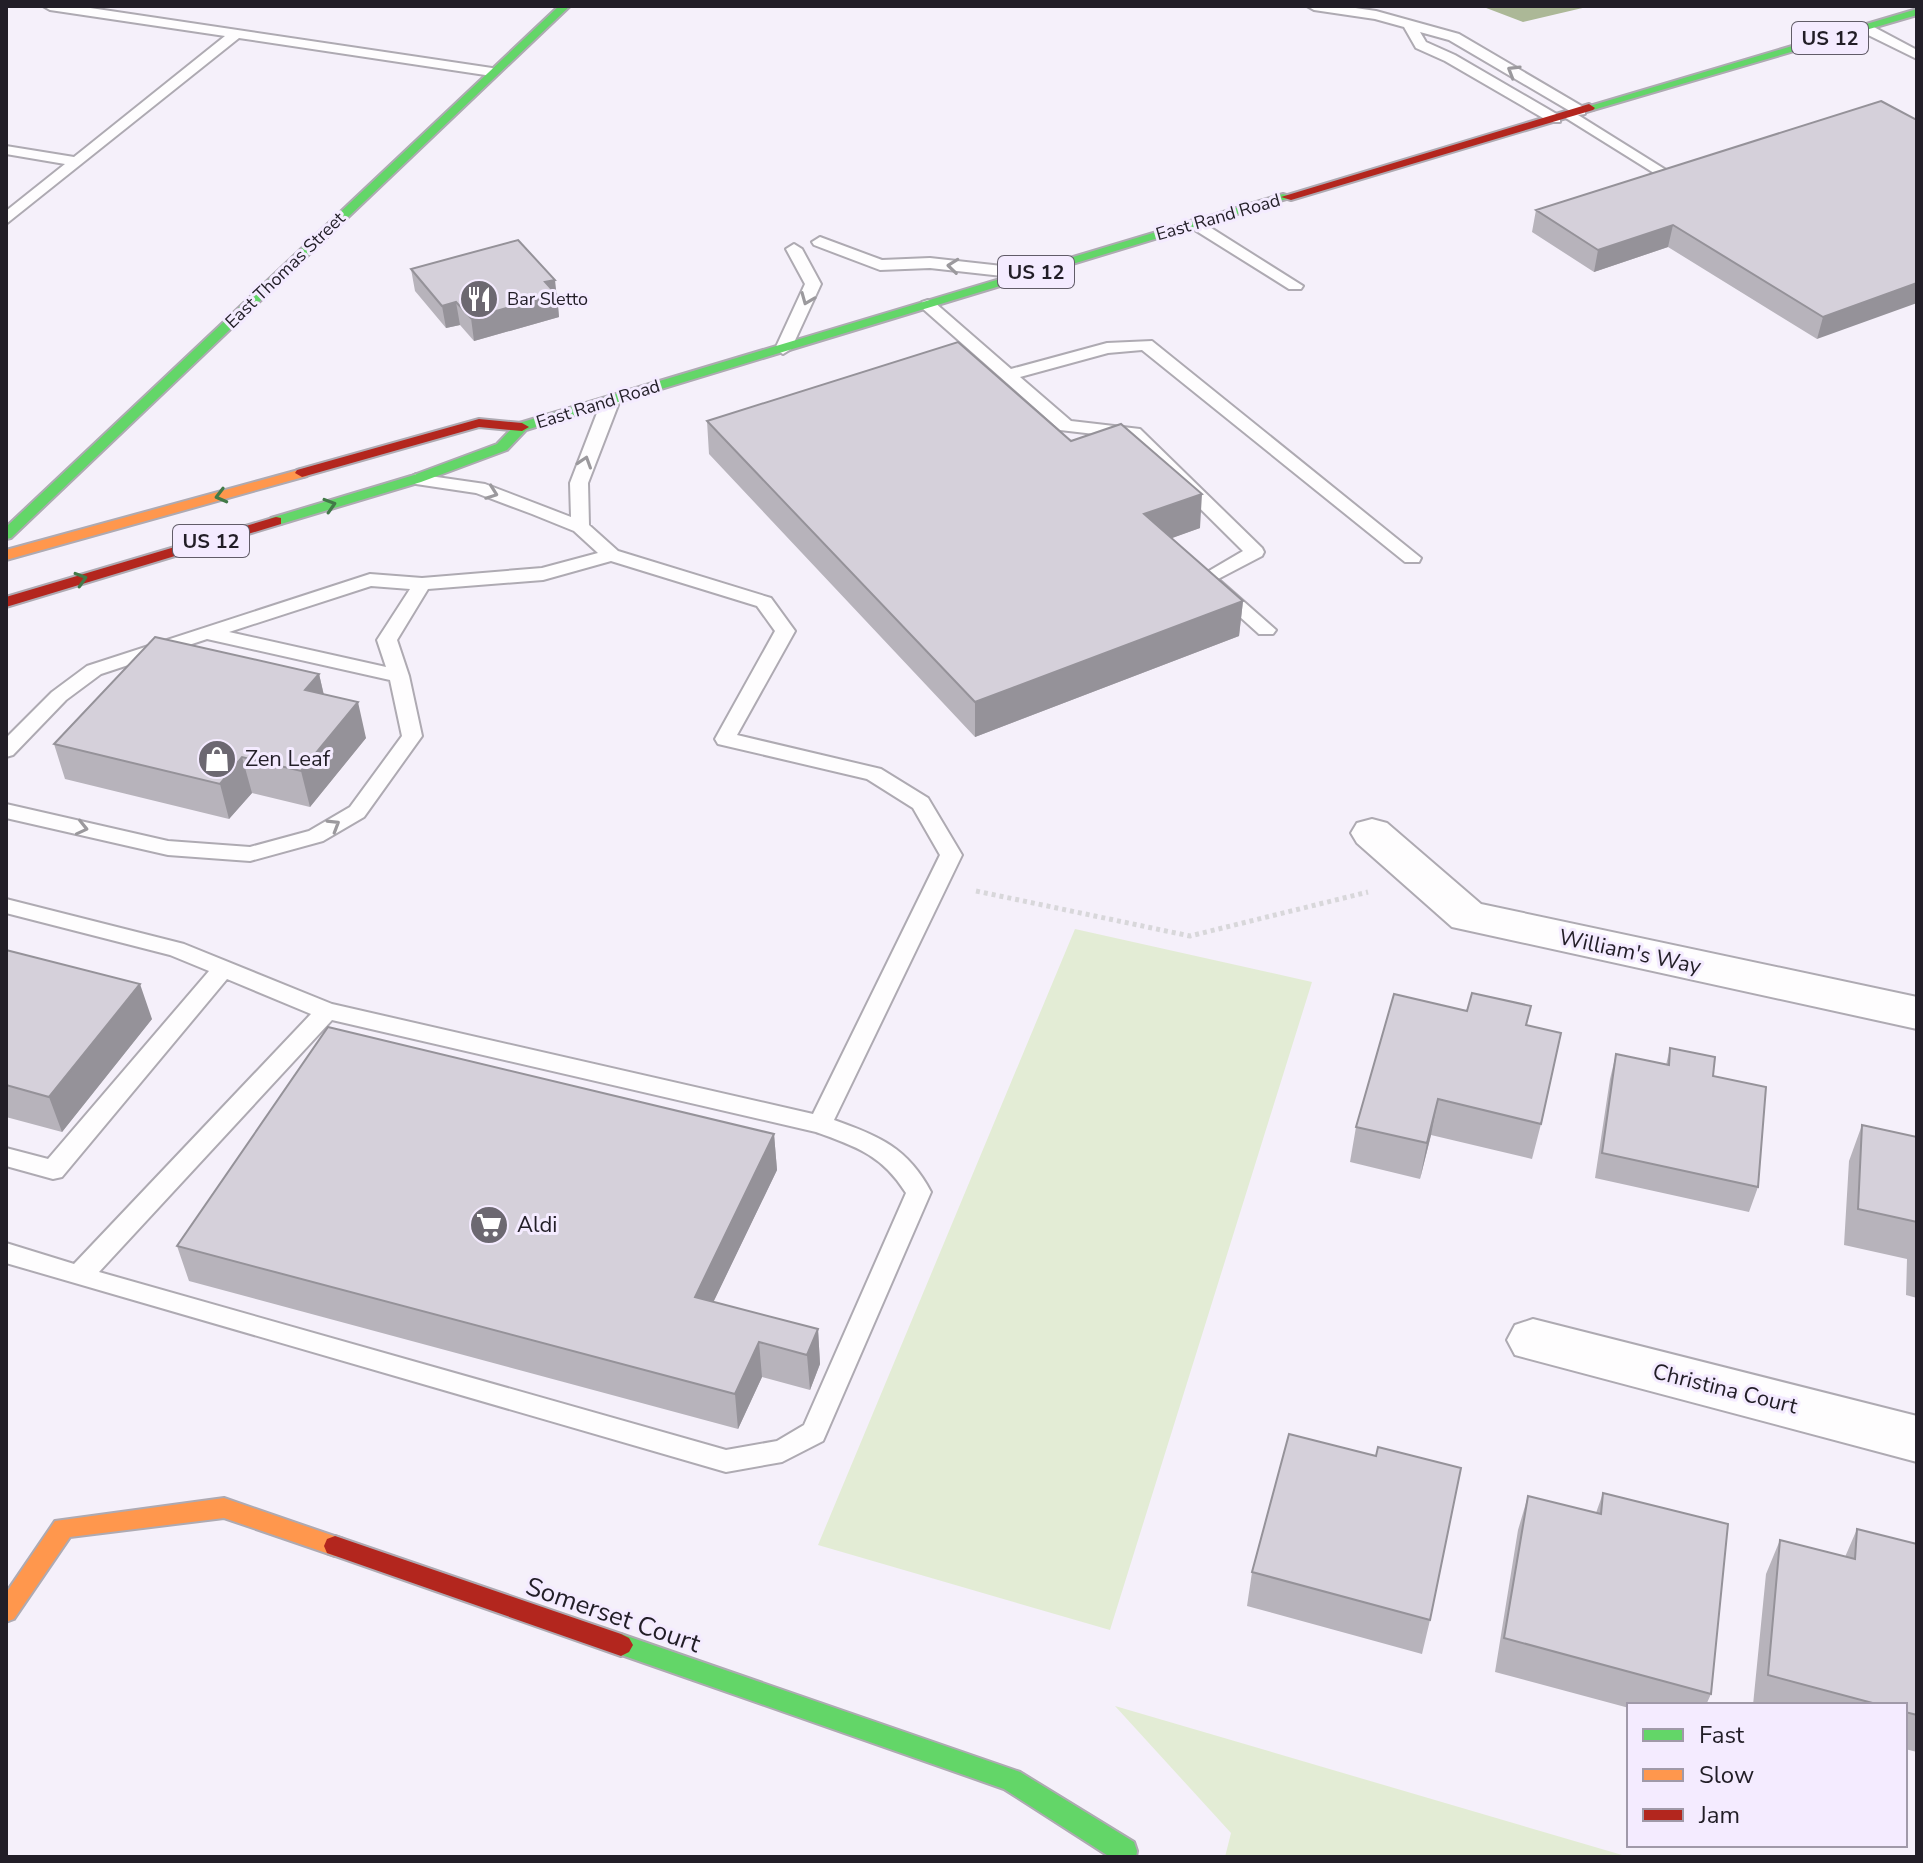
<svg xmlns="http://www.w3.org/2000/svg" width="1923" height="1863" font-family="'Nunito Sans',sans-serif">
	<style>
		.green { fill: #e3ecd5 }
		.water { fill: #acb897 }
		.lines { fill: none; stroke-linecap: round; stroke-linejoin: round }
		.lane-casing { stroke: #aeaab2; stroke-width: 4 }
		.street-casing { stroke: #aeaab2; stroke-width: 4 }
		.fast-casing { stroke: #aeaab2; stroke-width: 4 }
		.slow-casing { stroke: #aeaab2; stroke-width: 4 }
		.jam-casing { stroke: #aeaab2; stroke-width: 4 }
		.path { stroke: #d8d7da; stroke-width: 5; stroke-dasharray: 4 4; stroke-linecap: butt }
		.lane { fill: #fefdfe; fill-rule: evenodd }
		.street { fill: #fefdfe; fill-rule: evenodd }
		.fast { fill: #63d668; fill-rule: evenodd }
		.slow { fill: #ff974d; fill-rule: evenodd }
		.jam { fill: #b3261e; fill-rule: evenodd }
		.wall { fill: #b7b3bb }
		.shaded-wall { fill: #959299 }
		.building { fill: #d5d0da; stroke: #959299; stroke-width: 2 }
		.oneway { stroke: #9b999d }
		.oneway2 { stroke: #427a48 }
		.labels { text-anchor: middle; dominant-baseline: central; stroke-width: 6; stroke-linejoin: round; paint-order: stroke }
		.far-street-label { font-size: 18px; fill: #221e27; stroke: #f4ebff }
		.far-poi-label { font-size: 18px; fill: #221e27; stroke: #f4ebff; text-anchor: start }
		.shield { fill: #f4ebff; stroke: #615c68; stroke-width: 2 }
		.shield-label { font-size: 20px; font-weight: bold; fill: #221e27 }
		.poi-label { font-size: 22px; fill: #221e27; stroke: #f4ebff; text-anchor: start }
		.street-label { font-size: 22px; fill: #221e27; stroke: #f4ebff }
		.near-street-label { font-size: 26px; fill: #221e27; stroke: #f4ebff }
	</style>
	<rect width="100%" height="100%" fill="#f5f0fa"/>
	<!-- green -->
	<path class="green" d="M1075,929L1312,982L1110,1630L818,1545Z
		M1115,1706L1629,1857H1225L1231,1833Z"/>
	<!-- water -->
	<path class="water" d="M1481,6H1591L1523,22Z"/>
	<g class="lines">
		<defs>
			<path id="lane" d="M43,6H77L492,68L499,72L492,76L239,38L6,224V211L65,164L6,154V146L74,157L225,36L50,10Z
				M1307,6H1342L1376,11L1459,34L1585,108V114L1578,115L1666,170L1659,174L1654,173L1561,115L1570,111L1449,40L1420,32L1426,42L1455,55L1560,116V122H1550L1445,61L1416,48L1404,27L1375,19L1314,10Z
				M1860,25H1870L1917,50V59L1860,31Z
				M1195,219L1200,221L1303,286L1301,289H1289L1190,227V221Z
				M820,237L882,260L930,258L1030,269L1038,274L1030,279L930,268L880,270L814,245L812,242Z
				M794,244L802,249L821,284L791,349L783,354L775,349L805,284L786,249Z
				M928,300L934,302L1011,369L1107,343L1152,341L1421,558L1419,562H1405L1142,350L1108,353L1020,377L1071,421L1140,429L1262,548L1264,552L1262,556L1218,579L1276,630L1273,634H1259L1197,578L1243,551L1129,438L1060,430L922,308V302Z
				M611,395L620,400L588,483L589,525L618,551L771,598L795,631L737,735L881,769L928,798L962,855L834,1120C879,1136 908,1148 931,1192L823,1441L782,1462L726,1472L6,1263V1243L74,1264L311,1014L227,979L62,1177L53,1179L6,1166V1148L48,1159L209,971L170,955L6,913V899L184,944L332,1004L813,1114L940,855L913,808L867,779L718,744L715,739L775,631L757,606L611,561L543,580L428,589L397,640L409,676L422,736L364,817L323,841L250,861L168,855L6,818V804L168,841L250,847L309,831L350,807L402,736L390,680L207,639L101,674L66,700L13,755L6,757V738L52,692L87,666L370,574L422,578L542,568L598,553L574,531L532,514L476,493L416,484L407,479L416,474L485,484L571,517L570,483L602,400ZM371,586L410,589L377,640L386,667L229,632ZM332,1020L816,1132C857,1147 882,1155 906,1193L804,1425L777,1441L726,1450L99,1272Z"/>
			<path id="street" d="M1372,819L1387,823L1481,904L1917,997V1029L1452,927L1357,843L1351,833L1357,823Z
				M1533,1319L1917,1416V1462L1515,1355L1507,1340L1515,1325Z"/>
			<path id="fast" d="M559,6H570L11,538L6,539V527Z
				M1917,9V15L1593,110L1583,108Z
				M1283,194L1293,197L526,430L507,450L421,482L281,524H271L269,521L271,518L411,476L497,444L516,424Z
				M621,1634L1020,1772L1134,1842L1137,1851L1136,1857H1110L1004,1789L613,1652L609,1645L613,1638Z"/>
			<path id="slow" d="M302,469L309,473L307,476L6,560V550Z
				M224,1498L343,1539L346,1546L343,1553L335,1556L224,1518L70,1537L14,1619L6,1622V1593L55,1521Z"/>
			<path id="jam" d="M1589,104L1595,108L1593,110L1291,200L1281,197Z
				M479,419L522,423L529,427L522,431L479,427L302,477L295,473L297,470Z
				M276,517L281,518V524L6,607V597Z
				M335,1536L621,1634L629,1638L633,1645L629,1652L621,1656L327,1553L324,1546L327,1539Z"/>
		</defs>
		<!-- lane casing -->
		<use href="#lane" class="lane-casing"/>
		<!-- street casing -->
		<use href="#street" class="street-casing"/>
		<!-- fast casing -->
		<use href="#fast" class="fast-casing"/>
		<!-- slow casing -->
		<use href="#slow" class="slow-casing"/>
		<!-- jam casing -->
		<use href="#jam" class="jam-casing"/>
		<!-- path -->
		<path class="path" d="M976,891L1190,936L1368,892"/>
		<!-- lane -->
		<use href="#lane" class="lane"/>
		<!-- street -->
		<use href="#street" class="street"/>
		<!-- fast -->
		<use href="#fast" class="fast"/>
		<!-- slow -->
		<use href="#slow" class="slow"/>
		<!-- jam -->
		<use href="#jam" class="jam"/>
	</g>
	<!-- wall -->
	<path class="wall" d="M1917,120L1817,339L1668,247L1594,272L1532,232L1536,210Z
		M411,269L558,302L559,317L474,341L460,325L446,328L415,291Z
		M707,421L1071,441L1200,528L1171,538L1243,601L1239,636L975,737L709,454Z
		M319,674L324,695L366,738L310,807L252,793L229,819L65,779L54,744Z
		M6,950L152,1019L62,1132L6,1117Z
		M1526,1025L1541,1124L1532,1159L1431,1135L1420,1179L1350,1162L1356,1127Z
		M1670,1048L1713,1076L1758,1187L1749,1212L1595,1178L1610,1079L1616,1054L1666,1065Z
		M1862,1125L1917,1137V1298L1906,1295L1907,1259L1844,1245L1849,1161Z
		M774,1134L777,1170L713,1302L818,1329L820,1364L810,1390L762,1377L738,1429L189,1281L177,1246Z
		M1603,1493L1711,1694L1706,1705H1629V1708L1495,1672L1518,1530L1528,1496L1596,1513Z
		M1857,1529L1917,1544V1752L1905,1749V1705H1753L1766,1574L1780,1540L1845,1557Z
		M1252,1572L1430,1620L1422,1654L1247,1606Z"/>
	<!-- shaded-wall -->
	<path class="shaded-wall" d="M1673,225L1668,247L1594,272L1598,250Z
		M555,280L559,317L474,341L471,318L545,282Z
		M1917,283V303L1817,339L1823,317Z
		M456,302L460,325L446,328L442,306Z
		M1202,494L1200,528L1142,549L1144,514Z
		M1243,601L1239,636L975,737V702Z
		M319,674L327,709L305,690Z
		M358,702L366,738L310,807L301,771Z
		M242,757L252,793L229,819L220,784Z
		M140,984L152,1019L62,1132L49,1097Z
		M1438,1099L1431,1135L1420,1179L1427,1143Z
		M774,1134L777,1170L699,1332L695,1297Z
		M818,1329L820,1364L810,1390L807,1355Z
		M759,1342L762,1377L738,1429L735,1394Z"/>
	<!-- building -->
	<path class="building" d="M1881,101L1917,120V283L1823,317L1673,225L1598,250L1536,210Z
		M518,240L555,280L545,282L556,294L471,318L456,302L442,306L411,269Z
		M958,342L1071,441L1121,424L1202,494L1144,514L1243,601L975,702L707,421Z
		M155,637L319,674L305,690L358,702L301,771L242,757L220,784L54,744Z
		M6,950L140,984L49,1097L6,1085Z
		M1472,993L1531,1006L1526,1025L1561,1033L1541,1124L1438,1099L1427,1143L1356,1127L1394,994L1467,1011Z
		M328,1027L774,1134L695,1297L818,1329L807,1355L759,1342L735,1394L177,1246Z
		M1670,1048L1715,1057L1713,1076L1766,1087L1758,1187L1602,1153L1616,1054L1669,1065Z
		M1862,1125L1917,1137V1222L1858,1209Z
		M1289,1434L1376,1456L1378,1447L1461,1468L1430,1620L1252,1572Z
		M1603,1493L1728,1524L1711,1694L1504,1638L1528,1496L1601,1514Z
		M1857,1529L1917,1544V1715L1905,1712V1705H1880L1768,1675L1780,1540L1855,1559Z"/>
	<!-- one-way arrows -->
	<defs><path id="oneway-chevron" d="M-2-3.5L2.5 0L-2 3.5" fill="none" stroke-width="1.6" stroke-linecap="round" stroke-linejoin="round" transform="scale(2)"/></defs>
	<g class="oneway">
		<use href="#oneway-chevron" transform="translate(1513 71) rotate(-149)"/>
		<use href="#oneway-chevron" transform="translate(953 266) rotate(-174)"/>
		<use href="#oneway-chevron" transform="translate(807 299) rotate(112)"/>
		<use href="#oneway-chevron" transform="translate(585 462) rotate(-72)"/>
		<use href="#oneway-chevron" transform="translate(492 493) rotate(20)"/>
		<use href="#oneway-chevron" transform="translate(334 825) rotate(-31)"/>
		<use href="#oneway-chevron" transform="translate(82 828) rotate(13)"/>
	</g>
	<g class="oneway2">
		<use href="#oneway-chevron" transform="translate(221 496) rotate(165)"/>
		<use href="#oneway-chevron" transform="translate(330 505) rotate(-17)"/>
		<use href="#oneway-chevron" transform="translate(81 579) rotate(-17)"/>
	</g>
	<!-- icons -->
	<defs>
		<symbol id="restaurant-disc" viewBox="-11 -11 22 22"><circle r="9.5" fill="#6c6871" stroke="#f4ebff"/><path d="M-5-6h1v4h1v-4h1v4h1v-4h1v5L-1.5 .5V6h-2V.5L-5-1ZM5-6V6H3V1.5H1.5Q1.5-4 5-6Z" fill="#fff"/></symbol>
		<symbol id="shop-disc" viewBox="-11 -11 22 22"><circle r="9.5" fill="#6c6871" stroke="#f4ebff"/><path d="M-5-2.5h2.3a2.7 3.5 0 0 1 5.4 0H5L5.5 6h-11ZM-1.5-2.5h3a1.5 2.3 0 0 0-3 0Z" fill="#fff"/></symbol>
		<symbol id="supermarket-disc" viewBox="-11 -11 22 22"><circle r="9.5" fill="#6c6871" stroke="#f4ebff"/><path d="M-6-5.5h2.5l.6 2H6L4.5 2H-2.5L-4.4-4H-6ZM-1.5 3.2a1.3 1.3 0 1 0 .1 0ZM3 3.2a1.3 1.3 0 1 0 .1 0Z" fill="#fff"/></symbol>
	</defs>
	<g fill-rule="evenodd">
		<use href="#restaurant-disc" x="457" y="277" width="44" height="44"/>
		<use href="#shop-disc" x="195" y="737" width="44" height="44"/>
		<use href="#supermarket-disc" x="467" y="1203" width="44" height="44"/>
	</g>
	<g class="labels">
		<!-- far-street labels -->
		<g class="far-street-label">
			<text transform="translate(1218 217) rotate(-16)">East Rand Road</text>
			<text transform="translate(285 270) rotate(-44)">East Thomas Street</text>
			<text transform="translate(598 404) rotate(-17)">East Rand Road</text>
		</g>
		<!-- far-poi labels -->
		<g class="far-poi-label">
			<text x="507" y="299">Bar Sletto</text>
		</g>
		<!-- shield labels -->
		<g class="shield">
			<rect x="1792" y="22" width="76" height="32" rx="6"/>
			<rect x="998" y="256" width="76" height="32" rx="6"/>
			<rect x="173" y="525" width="76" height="32" rx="6"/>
		</g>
		<g class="shield-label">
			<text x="1830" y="38">US 12</text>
			<text x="1036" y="272">US 12</text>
			<text x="211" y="541">US 12</text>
		</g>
		<!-- poi labels -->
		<g class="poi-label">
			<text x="245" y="759">Zen Leaf</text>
			<text x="517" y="1225">Aldi</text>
		</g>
		<!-- street labels -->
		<g class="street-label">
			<text transform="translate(1630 952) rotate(12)">William's Way</text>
			<text transform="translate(1725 1389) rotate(14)">Christina Court</text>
		</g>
		<!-- near-street labels -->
		<g class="near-street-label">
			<text transform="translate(613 1615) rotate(19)">Somerset Court</text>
		</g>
	</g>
	<!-- border -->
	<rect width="1923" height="1863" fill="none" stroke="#221e27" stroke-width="16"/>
	<!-- legend -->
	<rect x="1627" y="1703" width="280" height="144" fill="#f4ebff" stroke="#a099a9" stroke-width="2"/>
	<rect x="1643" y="1729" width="40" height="12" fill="#63d668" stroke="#a099a9" stroke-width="2"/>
	<text x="1699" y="1743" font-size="24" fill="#221e27">Fast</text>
	<rect x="1643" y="1769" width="40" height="12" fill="#ff974d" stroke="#a099a9" stroke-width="2"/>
	<text x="1699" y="1783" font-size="24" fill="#221e27">Slow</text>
	<rect x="1643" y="1809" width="40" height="12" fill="#b3261e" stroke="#a099a9" stroke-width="2"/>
	<text x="1699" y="1823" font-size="24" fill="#221e27">Jam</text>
</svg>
